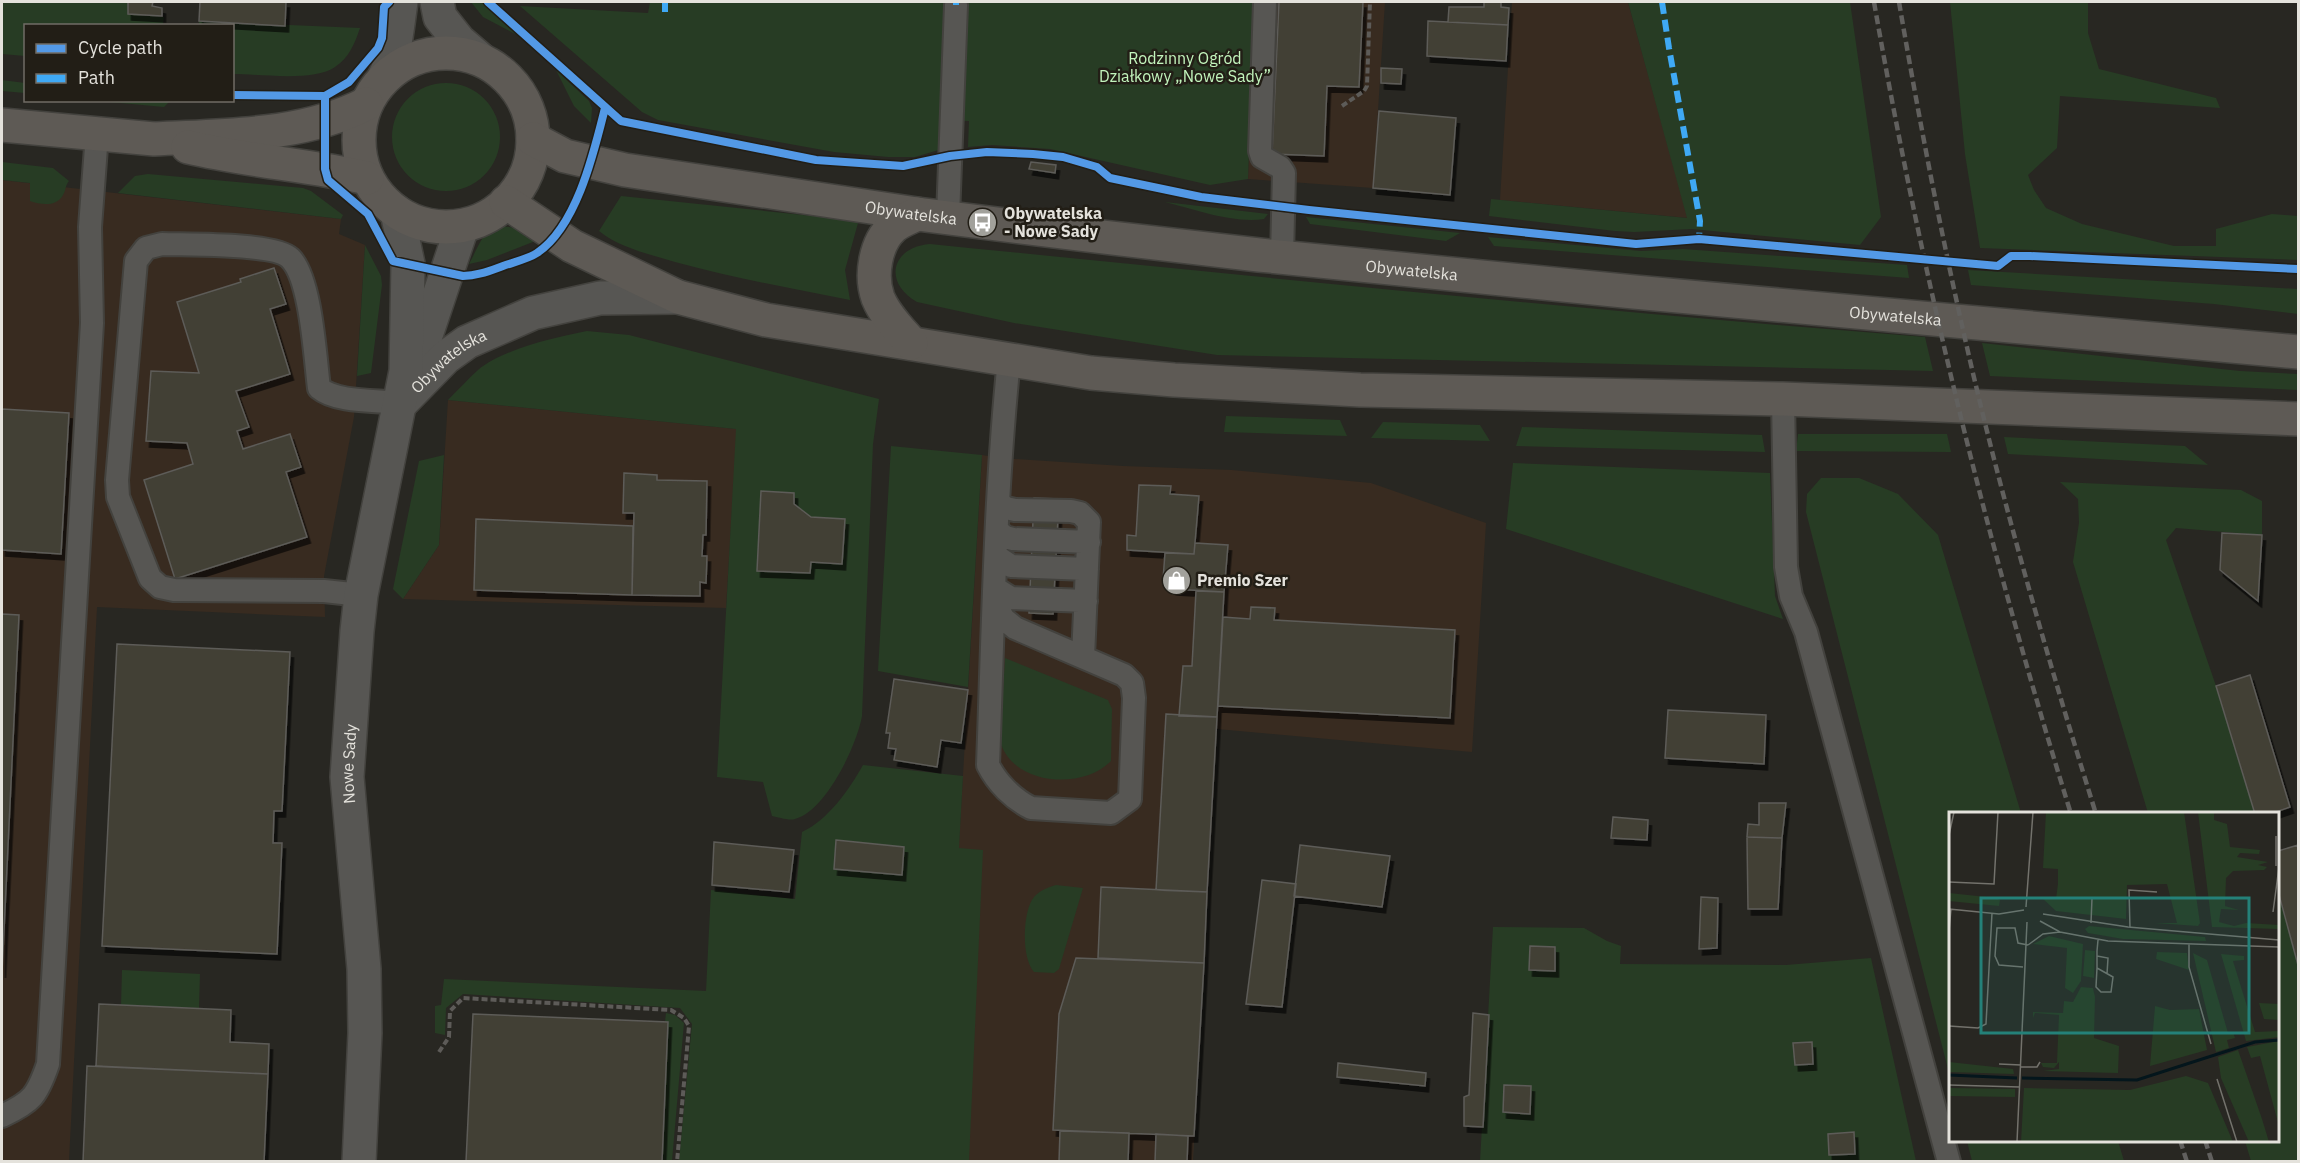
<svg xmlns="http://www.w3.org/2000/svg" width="2300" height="1163" font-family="'IBM Plex Sans',sans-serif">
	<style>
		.commercial { fill: #382b20 }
		.green { fill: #273c24 }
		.building { fill: #423f35; stroke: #5d5c58; stroke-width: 1.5; filter: url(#shadow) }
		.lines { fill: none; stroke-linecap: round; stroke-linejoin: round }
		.lane-casing { stroke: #43423e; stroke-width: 26 }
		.street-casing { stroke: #43423e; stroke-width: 36 }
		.secondary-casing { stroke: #43423e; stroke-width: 36 }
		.path { stroke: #5d5b58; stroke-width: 4; stroke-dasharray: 6 3; stroke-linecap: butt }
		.lane { stroke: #575653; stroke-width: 22 }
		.street { stroke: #575653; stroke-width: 33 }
		.secondary { stroke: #5e5a55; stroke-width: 33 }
		.rail { stroke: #61605e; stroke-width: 4.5; stroke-dasharray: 9 4.5; stroke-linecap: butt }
		.quiet { stroke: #3fa9f5; stroke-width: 6; stroke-dasharray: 12 6; stroke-linecap: butt }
		.cycleway-casing { stroke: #221e16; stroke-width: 11 }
		.cycleway { stroke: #5399e6; stroke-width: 8 }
		.labels { text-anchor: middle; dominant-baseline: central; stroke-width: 5; stroke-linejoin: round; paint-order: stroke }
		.park-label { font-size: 16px; fill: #c2f4bc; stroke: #221e16 }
		.street-label { font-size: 16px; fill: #e4e2dc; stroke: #221e16 }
		.poi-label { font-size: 16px; font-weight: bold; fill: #e4e2dc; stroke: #221e16; text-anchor: start }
		.inset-river { fill: none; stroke: #04161c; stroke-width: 3 }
		.inset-road { fill: none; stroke: #73726c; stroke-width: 1.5 }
		.view { fill: #248179; fill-opacity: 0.15; stroke: #248179; stroke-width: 3 }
		.inset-edge { fill: none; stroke: #e4e2dc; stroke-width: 3 }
	</style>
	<defs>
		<filter id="shadow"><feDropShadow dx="3.5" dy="6" stdDeviation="0" flood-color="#0009"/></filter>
	</defs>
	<rect width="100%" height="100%" fill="#282722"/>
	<!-- commercial -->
	<path class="commercial" d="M1253,2H1385L1373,188L1248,179Z
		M1512,2H1628L1688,218L1500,200Z
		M2,180L341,219L339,234L365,245L354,417L324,576L325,617L97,607L69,1161L2,1162Z
		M448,400L737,429L726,608L403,599L439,545Z
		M982,455L1000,458L1123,466L1232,470L1371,483L1486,523L1472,752L1217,729L1193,1161L940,1162Z"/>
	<!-- green -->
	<path class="green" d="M2,2H128V14L164,17L163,25L26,26L25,56L2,54Z
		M471,2H481L521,37L483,17Z
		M650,2H1254L1248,179L1210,185L1050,149L992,145L968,147L969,121L942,120V149L915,157H888L834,152L658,120L642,112L520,6L648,13Z
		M1628,2H1850L1881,217L1860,245L1692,229L1634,232L1615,231L1489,216L1491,199L1687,218Z
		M1950,2H2088V33L2099,69L2216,98L2220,108L2060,96L2057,148L2028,175L2034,190L2046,208L2082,224L2174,246H2216V229L2272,214L2298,216V260L1980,248L1965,154Z
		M199,21L360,28C355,43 349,58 335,67C314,82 259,74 233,74L232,26H199Z
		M556,70L589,101L592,108L591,123L574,106Z
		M2,80L25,83V93L2,91Z
		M392 137a54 54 0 1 1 108 0a54 54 0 1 1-108 0Z
		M99,101H170L164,107Z
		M2,162L53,168L69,181C65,186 66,190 63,195C57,207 41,205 30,201V183L2,180Z
		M148,174L303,188L311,191L343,215L341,219L118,193L135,176Z
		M621,196L852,220L858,223L845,270L850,300C791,288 733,278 675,262C649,254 620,248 599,231Z
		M1165,202L1268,214L1264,219C1235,224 1193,209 1165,202Z
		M1306,217L1460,233L1446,241L1310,224Z
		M498,226L520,228L538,240L487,260L469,264C477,250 482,231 498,226Z
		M1488,237L1641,251L1683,249L1907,265L1909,278L1494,246Z
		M930,244C1261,277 1592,311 1925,337L1933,371L1217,355L1014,323L917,302C883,283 891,247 930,244Z
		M365,245L381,276L382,285L371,373L357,376Z
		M1968,270L2298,289V314L2214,304L1971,285Z
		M587,331L629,335L879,399L873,444L862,716C857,745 826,811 795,819C789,821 778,817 772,816L763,782L717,777L736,429L448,400C458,390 468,379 478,370C503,349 556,337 587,331Z
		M1982,343L2240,371L2298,374V390L1990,376Z
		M1226,416L1340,420L1347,436L1224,432Z
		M1383,422L1480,425L1490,441L1371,438Z
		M1522,427L1762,435L1765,452L1516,446Z
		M1798,434H1947L1951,452L1796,451Z
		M2004,437L2185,446L2208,465L2008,454Z
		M891,446L982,455L968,687L878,671Z
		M444,455L439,545L403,599L393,589L419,461Z
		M1513,463L1770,473L1775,596L1783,619L1506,529Z
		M1821,478H1859L1898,494L1938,535L2021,813L1950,814V1077L1806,512L1807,494Z
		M2060,482L2241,490L2262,501V535L2176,528L2166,540L2216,686L2255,813H2148L2073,562L2079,523L2078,499Z
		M1005,658L1108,700L1112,709L1111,761C1082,791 1012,785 1000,741Z
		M863,765L963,776L959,848L983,850L969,1161H679L692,1024L680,1008L463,994L446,1008L445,1035L435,1033V1006L441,1005L444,979L706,991L711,890L795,899L802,832C828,820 849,790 863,765Z
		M1056,885L1083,888L1059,969L1054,973L1034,972C1022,958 1023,921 1030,904C1034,893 1045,888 1056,885Z
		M2278,891L2298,965V1161H2251L2245,1141L2278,1140Z
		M1493,927L1584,928L1607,941L1621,946L1620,964L1786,965L1871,958L1916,1161L1480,1162Z
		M122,970L200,974L199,1008L121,1005Z
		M666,1013L675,1015L684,1023L672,1161L662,1162L668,1023L665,1022Z
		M1967,1141H2118L2124,1161H1972Z"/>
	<!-- building -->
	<path class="building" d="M128,2H153L152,6L162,8V16L128,14Z
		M200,2H286L285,26L199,21Z
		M1279,2H1363L1359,87L1327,86L1324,156L1272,154Z
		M1484,2H1501V7L1509,8L1508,25L1448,22L1449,7H1484Z
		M1428,21L1508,25L1506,61L1427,56Z
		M1381,68L1402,69L1401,84L1381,83Z
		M1379,111L1456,118L1450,195L1373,188Z
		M1031,162L1056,165L1055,173L1029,169Z
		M274,268L286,304L270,309L290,374L236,391L249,427L237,431L243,449L290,434L301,467L286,472L307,537L175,579L144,480L193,464L187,443L146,441L151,371L199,373L177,302L241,282L240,279Z
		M2,409L69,413L61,554L2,550Z
		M624,473L657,475V480L707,481L706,535H703L702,556H707L706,583L700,582V596L632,595L634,513H623Z
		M1139,485L1171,486L1170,494L1199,496L1194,554L1127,550V535L1136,536Z
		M761,491L794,493V504L811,517L845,519L842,564L811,562L810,573L757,571Z
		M1034,498L1059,499L1053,614L1029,613Z
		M476,519L633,526L632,595L474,590Z
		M2222,533L2262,535L2258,601L2220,570Z
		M1195,543L1228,545L1224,592L1173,589L1163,580L1165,553L1194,554Z
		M1196,591L1224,592L1217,717L1179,716L1183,666H1192Z
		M1251,607L1275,608L1274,620L1455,630L1450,718L1218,706L1223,617L1250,619Z
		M2,614L19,615L2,972Z
		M117,644L290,652L282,811H274L273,843H282L277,954L102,946Z
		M2250,675L2290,807L2270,814H2255L2216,686Z
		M894,679L968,690L961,743L941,740L937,767L894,760L896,749L888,748L890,733H886Z
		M1668,710L1766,715L1764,764L1665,758Z
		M1166,714L1217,717L1207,892L1156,890Z
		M1759,803H1786L1782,838L1747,837L1748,824L1759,825Z
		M1613,817L1648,820L1647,840L1611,838Z
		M1747,837L1782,838L1778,909H1748Z
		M836,840L904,847L902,875L834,869Z
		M714,842L794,850L789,892L712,885Z
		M1300,845L1390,856L1382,907L1294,896Z
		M2298,845V965L2278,891V851Z
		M1262,880L1296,884L1282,1007L1246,1004Z
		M1101,887L1207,892L1204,963L1098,958Z
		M1701,897L1718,898L1717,948L1699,949Z
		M1530,946L1555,947V971L1529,970Z
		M1076,958L1204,963L1194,1136L1053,1130L1059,1014Z
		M99,1004L231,1010L230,1042L269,1044L268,1074L96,1066Z
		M1473,1013L1489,1015L1483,1127L1464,1126V1097L1469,1095Z
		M473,1014L668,1022L662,1162H466Z
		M1812,1042L1813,1064L1795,1065L1793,1043Z
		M1338,1063L1426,1073L1425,1086L1337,1077Z
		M87,1066L268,1074L264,1162H83Z
		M1504,1085L1531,1086L1530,1114L1503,1112Z
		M1060,1131L1129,1133L1128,1162H1059Z
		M1854,1132L1855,1154L1829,1155L1828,1134Z
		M1156,1134L1188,1136L1187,1162H1155Z"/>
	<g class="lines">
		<defs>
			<path id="lane" d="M1265,2L1260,151L1262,157L1280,167L1284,173L1282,257
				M948,217L956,5
				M1783,399L1786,567L1791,596L1806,632L1949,1162
				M999,503L1006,508L1015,510L1071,511L1080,513L1089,522L1083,657
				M997,530L1005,537L1013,539L1089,542
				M996,556L1011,566L1087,569
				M995,588L1011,598L1086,601
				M361,595L324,591L174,590L160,587L150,578L118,497L117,480L136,261L146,248L162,244C186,245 275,243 290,258C311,278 315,357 319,388C337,403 377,400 401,403
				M994,603L1004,619L1015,628L1124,675L1132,683L1134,698L1130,799L1111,813L1031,808C1013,799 997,783 988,765C993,630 995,494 1009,360
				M2,1116C32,1102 37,1096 48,1064L92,323L90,227L97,134"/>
			<g id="street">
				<path d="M437,2L440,17L459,41L480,59"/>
				<path d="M384,78C396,54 397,27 401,2"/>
				<path d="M412,362L423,344L462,227"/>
				<path id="s1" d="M401,403L446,357L467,342L533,313L600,298L678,297"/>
				<path id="s2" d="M359,1162L365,1033L364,969L347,777L357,631L361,595L406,371L408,264L397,212"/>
			</g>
			<g id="secondary">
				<circle cx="446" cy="140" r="87"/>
				<path d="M2,125L154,139C226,135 301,137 366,104"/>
				<path id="s3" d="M533,139L565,156L625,170L917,214L1086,235L1259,255L1634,292L2298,352"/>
				<path d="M188,147C247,161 308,165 367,178"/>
				<path d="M506,202L572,246L678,297L766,320L1091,373L1174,380L1360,390L1783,399L2298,419"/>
				<path d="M911,343C899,329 885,315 878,298C870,276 875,243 893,227C900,221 909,218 917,214"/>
			</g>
		</defs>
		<!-- lane casing -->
		<use href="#lane" class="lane-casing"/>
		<!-- street casing -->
		<use href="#street" class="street-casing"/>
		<!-- secondary casing -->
		<use href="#secondary" class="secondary-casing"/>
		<!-- path -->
		<path class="path" d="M1342,106L1364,91L1367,86L1370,2
			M439,1052L449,1037L450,1011L463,998L671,1010L684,1018L689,1026L677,1162"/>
		<!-- lane -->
		<use href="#lane" class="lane"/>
		<!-- street -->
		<use href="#street" class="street"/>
		<!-- secondary -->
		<use href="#secondary" class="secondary"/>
		<!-- rail -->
		<path class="rail" d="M1874,2C1922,277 1988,547 2071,814
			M1899,2C1925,154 1955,306 1993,455C2024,576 2059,695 2096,814
			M2180,1140L2187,1162
			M2205,1140L2212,1162"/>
		<!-- quiet -->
		<path class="quiet" d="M1662,2L1669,48L1700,221L1699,239
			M956,5V2
			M665,12V2"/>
		<defs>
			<path id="cycleway" d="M488,2L621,121L816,160L903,166L950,156L987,152L1033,154L1063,157L1097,167L1110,178L1201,197L1309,210L1636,244L1699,239L1998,266L2011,256H2030L2298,269
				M232,95L325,96L349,82L378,48L382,38L384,7L389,2
				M325,96V169L328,180L368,214L393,261L463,276C477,276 489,271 503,266C514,262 528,259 537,253C577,226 594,152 605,108"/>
		</defs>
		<!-- cycleway casing -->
		<use href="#cycleway" class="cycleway-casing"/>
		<!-- cycleway -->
		<use href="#cycleway" class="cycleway"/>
	</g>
	<!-- icons -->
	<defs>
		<symbol id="bus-disc" viewBox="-11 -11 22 22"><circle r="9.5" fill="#a2a19b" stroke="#221e16"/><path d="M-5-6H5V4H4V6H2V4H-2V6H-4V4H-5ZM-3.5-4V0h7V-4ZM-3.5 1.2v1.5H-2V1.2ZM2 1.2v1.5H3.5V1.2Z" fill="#fff"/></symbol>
		<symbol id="shop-disc" viewBox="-11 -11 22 22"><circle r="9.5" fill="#a2a19b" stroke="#221e16"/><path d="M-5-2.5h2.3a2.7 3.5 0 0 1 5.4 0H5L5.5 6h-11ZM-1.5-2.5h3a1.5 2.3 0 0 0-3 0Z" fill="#fff"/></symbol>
	</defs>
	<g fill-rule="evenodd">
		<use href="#bus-disc" x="966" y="206" width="33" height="33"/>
		<use href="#shop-disc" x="1160" y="564" width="33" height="33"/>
	</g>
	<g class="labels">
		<!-- park labels -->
		<g class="park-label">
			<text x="1185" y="58">Rodzinny Ogród<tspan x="1185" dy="18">Działkowy „Nowe Sady”</tspan></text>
		</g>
		<!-- street labels -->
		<g class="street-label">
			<text stroke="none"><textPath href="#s3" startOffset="387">Obywatelska</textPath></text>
			<text stroke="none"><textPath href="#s3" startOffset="891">Obywatelska</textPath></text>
			<text stroke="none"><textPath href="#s3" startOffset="1377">Obywatelska</textPath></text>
			<text stroke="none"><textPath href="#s1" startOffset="64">Obywatelska</textPath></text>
			<text stroke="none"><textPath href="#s2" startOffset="399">Nowe Sady</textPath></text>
		</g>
		<!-- poi labels -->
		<g class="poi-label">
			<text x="1004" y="213">Obywatelska<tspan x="1004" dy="18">- Nowe Sady</tspan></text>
			<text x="1197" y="580">Premio Szer</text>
		</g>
	</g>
	<!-- overview -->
	<g transform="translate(1949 812)">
		<rect width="330" height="330" fill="#282722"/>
		<path d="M97,0H235L251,111L249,114L205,111H228L218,72L178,73L177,107L107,99L93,86L107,87L109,72V57L94,56ZM249,0H265V8L278,12L281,35L311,38L310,42L291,41L288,45L319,50L309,53L318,55L315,58L284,59L277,66L276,94L290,98L272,97L270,110L285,114L297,111L330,113V117L263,115ZM0,81L47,86L51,88L50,94L0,89ZM140,114L256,125L257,129L174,127L139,121L136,117ZM100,124L134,132L132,169L124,181L116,176L118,136L84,132ZM136,138L146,139L145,166L134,164ZM208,140L238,141L240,158L207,147ZM244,141L258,148L279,221L284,220L286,226L278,228L280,236L267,240ZM272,142L295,144V148L284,149L306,220L330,219V225L297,229ZM132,175L144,176L146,185L145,226L170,234L169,261L94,259L110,257V250L105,256L94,255L92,251H108L110,203L86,201L84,206V200L114,201L115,189L124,190ZM310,191L330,192V208L315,207ZM206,194L221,198L250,197L258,238L201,254ZM330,229V314L311,244L302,246L298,235ZM289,238L313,307L320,330H300L272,266L269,245ZM0,250L64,257L65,262L0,260ZM237,264L259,271L284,330H72L75,276L181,278ZM0,276L66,277V285L0,284Z" fill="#273c24"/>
		<path class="inset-river" d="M0,263L68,266M73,266L188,268L306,230L330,228"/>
		<path class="inset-road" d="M0,23L5,0M327,24V54M0,70L45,72L49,0M77,95L84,0M0,97L50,102L75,98M324,100L330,55M94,102L179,115L330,128M91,109L111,120L159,129L330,135M142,111L143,86M181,116L180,78L208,80M0,119L2,97M240,132V155L262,232M79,133L94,122L111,120M148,144L159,146L158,162M74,155L50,153L46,144L48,116H66L69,131L79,133M148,156L164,165L162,180H152L147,175L148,156V139L149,128M0,214L29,216L37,212L43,101M50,252L72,253M72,255H88L91,250M268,267L288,330M0,273L71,275M68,330L78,110"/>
		<path class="view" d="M32,86H300V221H32Z"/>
		<rect width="330" height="330" class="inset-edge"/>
	</g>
	<!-- border -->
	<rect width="2300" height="1163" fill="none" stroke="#e4e2dc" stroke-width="6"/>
	<!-- legend -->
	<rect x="24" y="24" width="210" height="78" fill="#221e16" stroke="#706c65" stroke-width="1.5"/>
	<rect x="36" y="44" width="30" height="9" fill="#5399e6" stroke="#706c65" stroke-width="1.5"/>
	<text x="78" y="54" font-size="18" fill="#e4e2dc">Cycle path</text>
	<rect x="36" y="74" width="30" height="9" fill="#3fa9f5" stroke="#706c65" stroke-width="1.5"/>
	<text x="78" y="84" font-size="18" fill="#e4e2dc">Path</text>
</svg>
